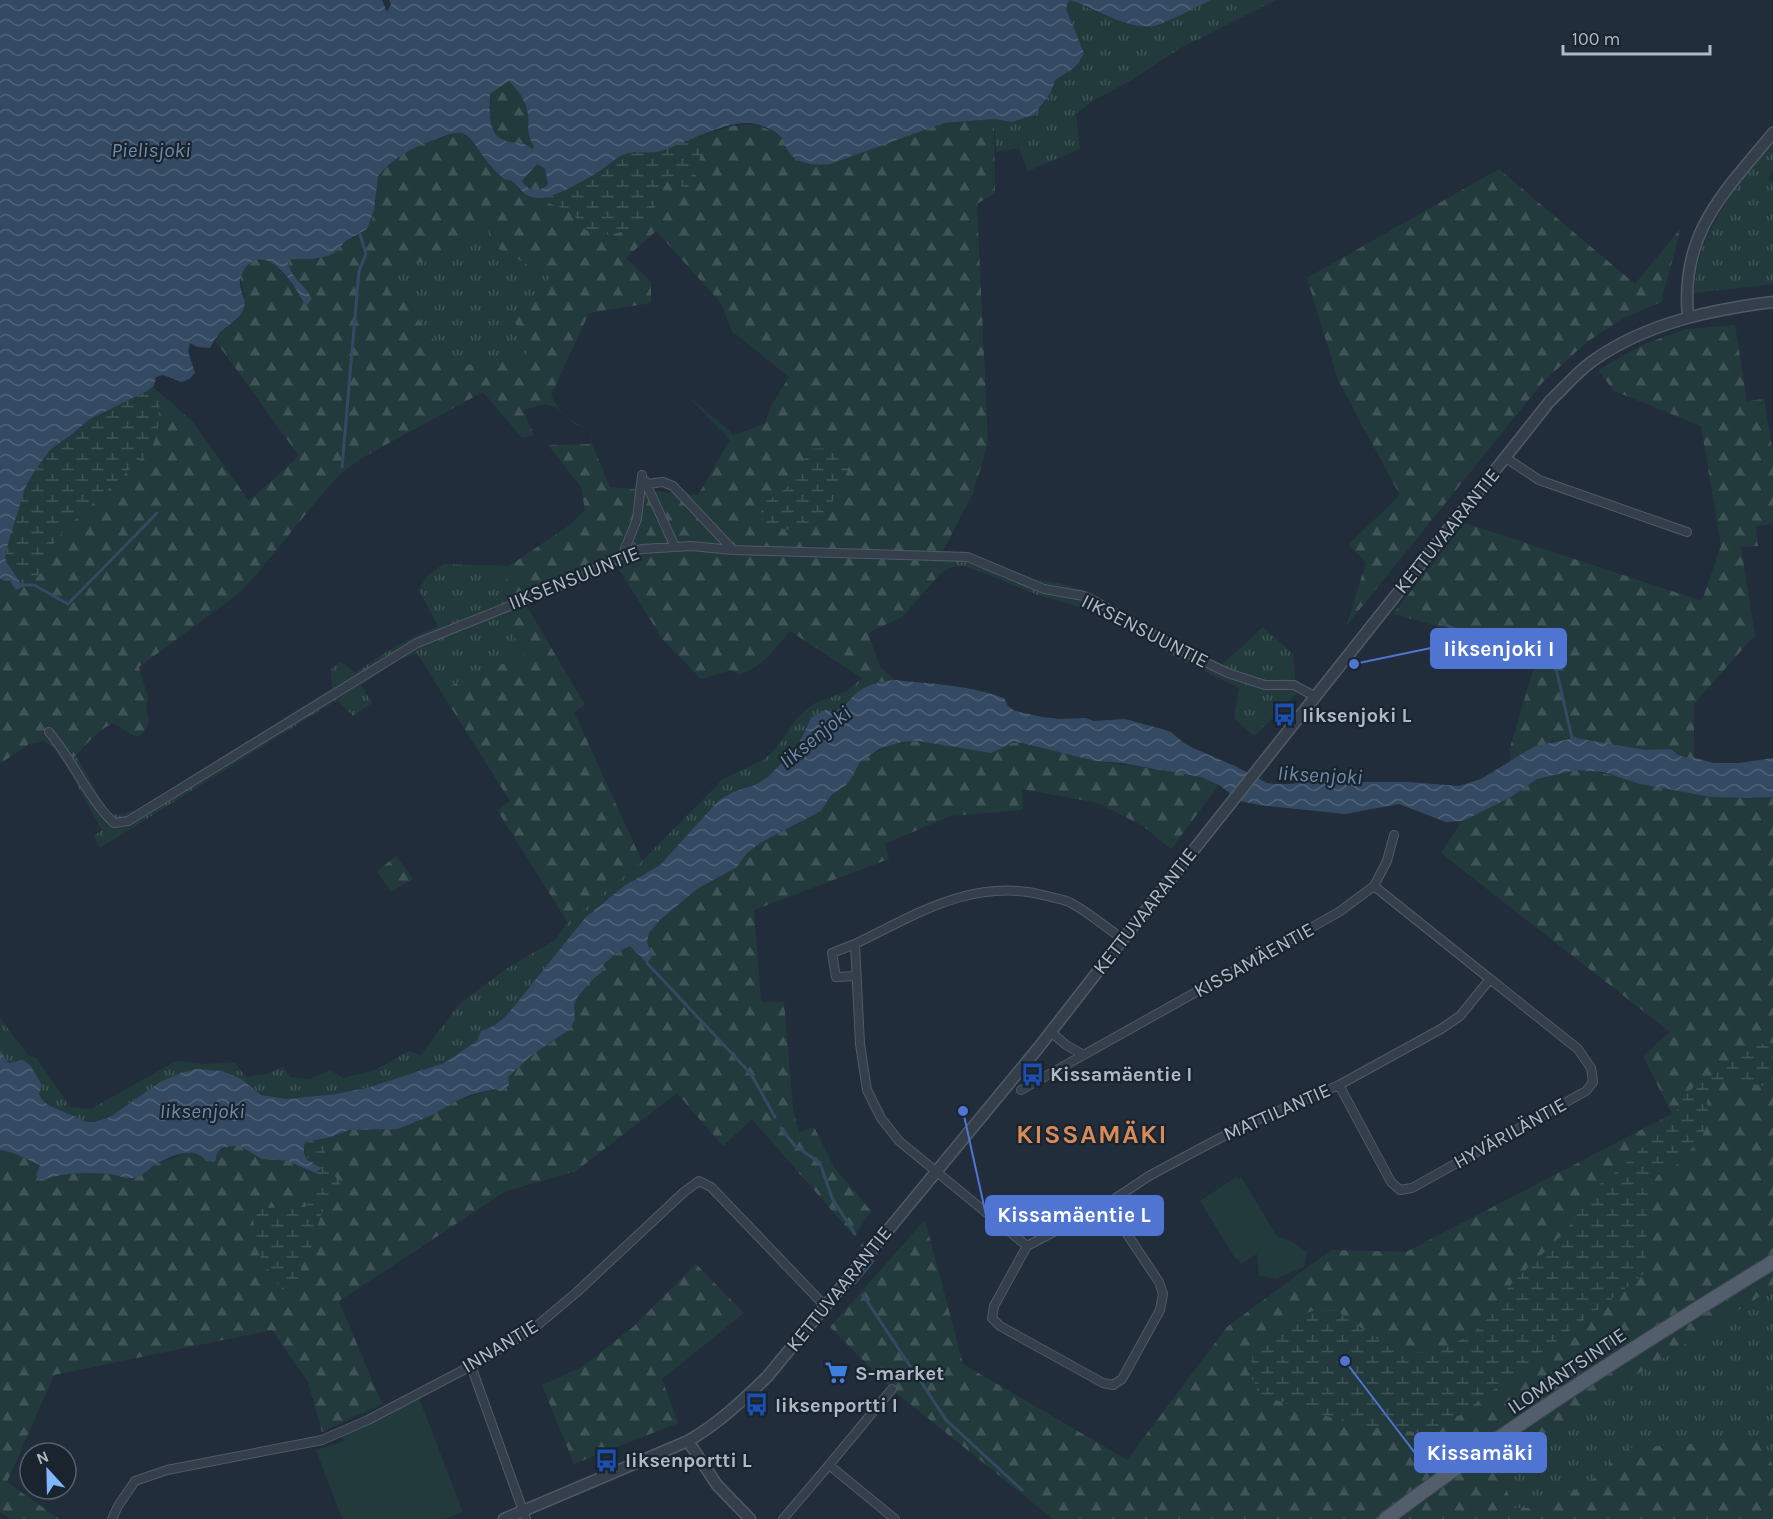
<svg xmlns="http://www.w3.org/2000/svg" width="1773" height="1519" font-family="Karla,sans-serif">
	<style>
		.grass { fill: url(#grass-tufts) }
		.forest { fill: url(#forest-firs); fill-rule: evenodd }
		.wetland { fill: url(#wetland-marsh) }
		.green { fill: #233a3c }
		.water { fill: url(#water-waves); fill-rule: evenodd }
		.lines { fill: none; stroke-linecap: round; stroke-linejoin: round }
		.stream { stroke: #344a63; stroke-width: 3 }
		.minor-casing { stroke: #4f5a65; stroke-width: 10 }
		.tertiary-casing { stroke: #4f5a65; stroke-width: 13 }
		.primary-casing { stroke: #3e4854; stroke-width: 16 }
		.minor { stroke: #343f4b; stroke-width: 8 }
		.tertiary { stroke: #343f4b; stroke-width: 10 }
		.primary { stroke: #525e6b; stroke-width: 14 }
		.labels { text-anchor: middle; dominant-baseline: central; stroke-width: 4.5; stroke-linejoin: round; paint-order: stroke }
		.street-label { font-size: 20px; fill: #afbac7; stroke: #1a242f }
		.poi-label { font-size: 20px; font-weight: bold; fill: #afbac7; stroke: #1a242f; text-anchor: start }
		.water-label { font-size: 21px; font-style: italic; fill: #6f8cac; stroke: #1a242f }
		.district-label { font-size: 26px; font-weight: bold; letter-spacing: 1.5px; fill: #d88a59; stroke: #1a242f }
		.leader { fill: none; stroke: #5074d2; stroke-width: 2 }
		.callout-dot { fill: #5074d2; stroke: #1a242f; stroke-width: 2 }
		.callout { fill: #5074d2; stroke: #5074d2; stroke-width: 2 }
		.callout-label { font-size: 21px; text-anchor: middle; font-weight: bold; fill: #fff }
	</style>
	<defs>
		<pattern id="grass-tufts" width="24" height="20" patternUnits="userSpaceOnUse" patternTransform="scale(1.5)"><rect width="24" height="20" fill="#233a3c"/><path d="M3 7l-1-3M5 7V3M7 7l1-3M15 17l-1-3M17 17v-4M19 17l1-3" fill="none" stroke="#405457"/></pattern>
		<pattern id="forest-firs" width="22" height="20" patternUnits="userSpaceOnUse" patternTransform="scale(1.5)"><rect width="22" height="20" fill="#233a3c"/><path d="M5 1l3.5 6h-7zM16 11l3.5 6h-7z" fill="#405457"/></pattern>
		<pattern id="wetland-marsh" width="20" height="14" patternUnits="userSpaceOnUse" patternTransform="scale(1.5)"><rect width="20" height="14" fill="#233a3c"/><path d="M1 5h8M5 5V1M11 12h8M15 12V8" fill="none" stroke="#405457"/></pattern>
		<pattern id="water-waves" width="16" height="10" patternUnits="userSpaceOnUse" patternTransform="scale(1.5)"><rect width="16" height="10" fill="#344a63"/><path d="M0 5q4-4 8 0t8 0" fill="none" stroke="#4f6278"/></pattern>
	</defs>
	<rect width="100%" height="100%" fill="#212d3b"/>
	<!-- grass -->
	<path class="grass" d="M1069,0L1107,16L1132,24L1156,26L1211,0H1276L1179,49L1130,81L1092,101L1076,114L1080,149L1028,171L1019,148L996,152L994,119C1021,123 1035,120 1049,95C1052,89 1052,83 1057,78C1069,68 1076,69 1084,53L1066,9Z
		M1773,144V170L1768,179L1773,182V284L1694,293C1696,281 1696,267 1700,256C1713,213 1744,177 1773,144Z
		M486,224L497,248L551,277L539,291L512,315L528,351L525,358C507,365 506,356 492,357C480,359 466,367 455,371C447,364 443,353 436,344C418,318 399,294 383,266L444,259L445,254Z
		M943,551L968,552L1034,579L1063,584L1091,593L1178,644L1223,664L1263,627L1293,654L1297,693L1254,736L1234,718L1239,688L1171,655L1117,620L1067,603L1040,596L982,572L963,566H954L941,573Z
		M443,564L509,566L500,609L524,655L440,690L417,653L398,660L361,685L372,703L353,716L337,700L100,848L94,836L102,830L66,765L77,757L108,812L118,815L139,809L332,688L331,669L340,661L355,673L394,647L438,626L419,590L427,576Z
		M862,678L865,688L858,692L840,710L806,726L797,746L768,777L755,785L733,792L719,800L660,865L624,886L585,918L507,1015L495,1025L481,1031L477,1041L444,1063L370,1087L336,1094L287,1099L261,1095L252,1090L247,1084L222,1071L196,1069L160,1082L110,1117L95,1122H87L50,1106L43,1101L39,1094L42,1084L30,1065L23,1060L8,1063L0,1050V1018L28,1055L37,1059L70,1107L91,1109L176,1061L202,1064L235,1063L246,1077L267,1074L283,1067L290,1077L310,1079L330,1070L343,1078L375,1070L409,1051L421,1055L459,1004L506,969L555,940L568,922L642,861L722,780L765,759L780,743L797,718L813,704L847,691Z
		M1773,1288V1466L1759,1439L1628,1448L1587,1484L1535,1508H1513L1503,1479L1526,1445Z"/>
	<!-- forest -->
	<path class="forest" d="M510,80C517,90 524,98 527,109C530,122 525,136 534,146L531,149C524,142 520,143 510,142C486,138 491,112 490,93Z
		M994,119L995,193L977,204L988,443L973,493L943,551L941,573L902,617L868,633L880,667L895,680L880,682L865,688L862,678L790,631C771,653 767,663 739,675L731,670L701,679L663,640L617,566L599,576L526,605L585,705L574,712L642,861L568,923L497,810L510,801L440,690L524,655L500,609L509,566L567,527L585,510L581,487L548,445L591,444L590,430L575,424L556,407L544,404L523,410L534,435L522,438L483,392L367,455L341,473L324,492L255,576L238,594L139,667L148,698L146,707L149,722L143,733L136,737C127,733 122,727 113,723C89,735 84,751 66,765L51,746L44,741L29,744L0,764V579L8,578L23,587L22,585L44,571L48,551L65,529L151,450L159,406L153,387L193,422L249,501L299,456L215,340L223,331L237,320L245,297C241,286 238,277 246,267C266,238 297,292 307,305L311,298C305,283 289,277 288,259H312L361,234L372,220L376,202V185L378,176L383,170L402,154L415,146L459,132L468,134L474,140L486,160L504,178L513,182L524,194L570,211L586,230L610,235L637,227L657,205L662,182L677,174L695,188L697,166L708,133C731,126 749,119 771,131C776,133 780,135 783,139C794,158 789,158 813,164L944,123ZM486,225L497,248L551,277L539,291L512,315L527,351L525,358C507,365 506,356 492,357C480,358 466,367 455,371C447,364 443,354 437,344C418,319 399,295 384,267L444,259L445,254ZM656,231L721,303L732,331L789,377L771,406L765,424L734,435L688,396L730,440L698,495L610,487L592,444L590,430C573,423 558,412 551,395L589,313L651,303V282L626,258Z
		M537,164L545,169L548,184C539,193 529,192 521,181Z
		M1499,169L1635,284L1681,228L1661,302L1624,318L1587,342L1543,382L1347,625L1366,562L1348,545L1400,495L1338,380L1307,278Z
		M1735,325L1747,401L1764,399L1773,453V524L1756,526L1758,546L1741,547L1755,635L1694,704V760L1570,740L1551,741L1544,751L1511,762L1510,748L1538,653L1393,614L1465,523L1702,601L1721,546L1701,426L1614,391L1598,370L1644,344L1687,329Z
		M919,741C944,743 970,752 996,749C1006,748 1007,741 1022,743L1095,761L1183,773L1201,777L1219,785L1171,849L1143,826L1098,803L1022,789L1023,810L950,816L885,844L889,859L754,910L761,1002H784L793,1108L799,1132L814,1127L834,1167L871,1211L854,1236L752,1119L723,1146L677,1093L576,1171L506,1191L339,1301L382,1404L322,1432L308,1382L272,1330L54,1375L7,1482L59,1519H11L0,1512V1150L13,1153L40,1165L41,1181L71,1173L112,1174L130,1179L144,1174L157,1164L184,1153L192,1151L202,1154L217,1153L230,1145H238L262,1159L288,1161L297,1164L312,1173L305,1142L335,1136L349,1130L398,1129L435,1114L456,1101L494,1089L532,1054L551,1043L575,1019C574,1015 572,1008 574,1004C577,992 591,979 601,973C605,960 617,951 630,946L637,951L640,958L652,956L647,942L649,933L660,920L697,889L737,867L747,853L760,843L821,811L831,795L845,786L860,762L866,757L894,744Z
		M1576,770C1599,770 1618,778 1640,783C1679,793 1733,800 1773,797V1288L1526,1445L1503,1479L1513,1508H1534L1587,1484L1628,1448L1760,1439L1773,1466V1519H1053L894,1391L830,1327L925,1220L963,1364L1127,1460L1227,1327L1331,1250L1406,1252L1672,1114L1643,1056L1670,1032L1441,853L1462,821L1511,797L1537,779Z
		M396,856L413,879L391,892L377,871Z
		M696,1264L744,1313L662,1379L678,1423L574,1464L542,1385L582,1367L633,1327Z"/>
	<!-- wetland -->
	<path class="wetland" d="M708,133L697,166L695,188L684,192L677,175L662,182L657,205L637,227L609,235L586,230L570,211L536,198C558,197 583,182 601,170C609,165 616,158 624,154C636,150 646,154 657,152Z
		M153,387L159,405L158,431L151,450L65,529L48,551L44,571L22,585L6,561L5,554L25,488L35,470L51,449L71,435L90,419Z
		M834,448L848,470L829,508L796,531L763,525L760,503C794,490 794,478 810,449Z
		M1773,1043V1088L1730,1079L1712,1084L1707,1102L1709,1118L1702,1137L1678,1164L1658,1175L1648,1190L1645,1273L1541,1353L1521,1374L1488,1393L1464,1413L1424,1433L1358,1426L1263,1396L1251,1377L1253,1347L1282,1324L1312,1311L1336,1310L1387,1346L1409,1353L1439,1351L1474,1333L1511,1284L1564,1233L1596,1187L1621,1168L1671,1121L1684,1097L1702,1078L1716,1074L1752,1046Z
		M331,1137C317,1158 330,1168 342,1186L322,1212L310,1251L302,1265L297,1285L285,1292C261,1264 251,1246 254,1208L305,1207C317,1194 322,1189 312,1173H316C312,1158 301,1159 305,1142Z"/>
	<!-- green -->
	<path class="green" d="M1236,1177L1238,1179L1241,1177L1277,1236L1293,1242L1307,1252L1304,1267L1276,1279L1259,1276L1257,1254L1241,1264L1238,1259L1236,1260L1200,1201Z
		M419,1398L463,1512L445,1519H342L316,1450L344,1441L342,1435L388,1414Z"/>
	<!-- water -->
	<path class="water" d="M0,0H382L387,12L391,4L389,0H1211C1201,5 1163,24 1155,26C1125,30 1097,8 1069,0L1066,9L1084,53L1079,62L1074,68L1055,80L1050,94L1034,115L1012,122L994,119L944,123L830,164C816,166 795,164 788,151C785,147 785,142 782,138C776,130 759,124 749,123C724,121 682,145 657,152C646,154 636,150 625,154C615,158 608,166 598,172C584,181 552,200 535,198C524,196 521,189 513,182C510,180 507,180 504,179C498,174 490,165 485,159C464,128 466,128 431,141C410,148 391,160 378,176L374,211L367,229L346,241L334,253L328,256L312,259H288C288,277 305,283 312,299L306,306C297,290 273,247 250,263C245,266 240,277 240,283C240,293 248,299 243,310C238,321 228,325 220,333C216,337 213,342 210,348L197,347L190,343L188,351L195,373L189,379L182,382L163,375L156,377L154,386L147,391L90,419L71,435L51,449L35,470L25,488L5,554L6,561L22,585L23,587L16,590L8,578L0,579ZM509,81C518,90 526,101 528,114C529,127 526,136 534,146L532,149C524,142 520,143 510,142C486,138 490,112 490,94ZM537,164L545,169L548,184C539,193 529,192 522,181Z
		M895,680C933,684 969,685 1004,698L1008,706L1015,711L1042,717L1060,719L1085,718L1094,721L1125,719L1162,729L1171,732L1184,743L1193,748L1235,766L1267,783L1275,784H1292L1323,778L1342,782H1408L1459,786L1481,779L1535,746L1575,738L1646,750L1671,749L1678,755L1687,758H1695L1714,763H1739L1773,758V797L1748,798L1712,797L1640,784L1603,772L1576,770L1537,779L1511,797L1469,818L1462,821L1446,822L1399,804L1345,814L1259,805L1240,801L1219,785L1201,777L1121,763L1095,761L1022,743L1014,742L991,753L919,741L902,742L879,749L860,762L850,780L845,786L831,795L821,811L760,843L747,853L737,867L697,889L660,920L649,933L647,942L652,956L647,963L630,946L616,953L604,964L601,973L595,977L578,996L574,1004L575,1019L570,1029L532,1055L508,1077L509,1085L503,1091L494,1089L470,1095L456,1101L435,1114L398,1129L349,1130L331,1137L305,1142C301,1159 308,1161 322,1168L315,1173L288,1161L262,1159L238,1145L222,1148L217,1153L215,1162L206,1161C195,1144 166,1157 152,1167C147,1171 143,1175 137,1177C128,1181 119,1175 110,1174C86,1173 64,1172 41,1181L36,1175L40,1165L13,1153L0,1150V1050L8,1063L23,1060L30,1065L42,1085L39,1094L43,1101L50,1106L87,1122H95L110,1117L160,1082L181,1073L196,1069L222,1071L241,1079L261,1095L287,1099L336,1094L370,1087L444,1063L477,1041L481,1031L495,1025L507,1015L585,918L624,886L660,865L719,800L733,792L755,785L768,777L797,747L811,718L825,710C844,714 846,701 859,691C869,684 884,681 895,680Z"/>
	<g class="lines">
		<!-- stream -->
		<path class="stream" d="M342,467L359,271L366,254L360,234
			M22,585H34L68,604L157,513
			M1440,622L1467,635L1555,664L1572,738
			M647,963L751,1074L775,1117
			M781,1128L794,1145L820,1163L832,1198L855,1234
			M862,1245L864,1248
			M855,1283L873,1261
			M863,1295L910,1366
			M918,1377L946,1420L1022,1490"/>
		<defs>
			<path id="minor" d="M1506,458L1539,480L1687,532
				M645,481L675,547
				M647,484L663,482L673,486L733,550
				M623,554L637,519L642,475
				M49,732C73,760 87,797 114,823L128,821L417,643L582,577L623,554L642,549L691,546L733,550L968,557L1044,589L1084,596L1093,600L1180,650L1228,673L1265,685H1294L1316,697
				M1123,939C1106,928 1086,910 1069,902C1062,899 1054,898 1047,896C975,876 917,914 855,944L860,1044L867,1090L881,1118L899,1141L1027,1246L1107,1204L1149,1176L1203,1147L1245,1125L1339,1085L1441,1029L1460,1016L1490,979L1374,886
				M855,944L832,953L836,977L855,976
				M1051,1032L1066,1045L1084,1055
				M1339,1085L1391,1182L1400,1190L1412,1188L1586,1091L1593,1082L1591,1068L1578,1049L1490,979
				M1021,1090L1339,912L1374,886L1387,861L1394,835
				M1027,1246L994,1306L992,1318L1000,1326L1103,1383L1113,1385L1122,1379L1160,1310L1163,1294L1159,1282L1107,1204
				M471,1366L526,1519
				M829,1465L892,1389
				M112,1519L118,1506L135,1481L167,1470L322,1440L368,1420L471,1366L533,1329L577,1292L684,1192L699,1181L711,1187L825,1306
				M783,1519L829,1465L895,1519"/>
			<path id="tertiary" d="M1688,317C1680,232 1724,193 1773,133
				M688,1441L717,1485L750,1519
				M504,1519L688,1441C718,1424 742,1401 767,1377L1039,1047L1123,939L1550,401C1564,388 1578,371 1594,360C1647,323 1710,310 1773,302"/>
			<path id="primary" d="M1386,1519C1510,1426 1641,1343 1773,1262"/>
		</defs>
		<!-- minor casing -->
		<use href="#minor" class="minor-casing"/>
		<!-- tertiary casing -->
		<use href="#tertiary" class="tertiary-casing"/>
		<!-- primary casing -->
		<use href="#primary" class="primary-casing"/>
		<!-- minor -->
		<use href="#minor" class="minor"/>
		<!-- tertiary -->
		<use href="#tertiary" class="tertiary"/>
		<!-- primary -->
		<use href="#primary" class="primary"/>
	</g>
	<!-- icons -->
	<defs>
		<symbol id="bus-bare" viewBox="-9 -9 18 18"><path d="M-5-6H5V4H4V6H2V4H-2V6H-4V4H-5ZM-3.5-4V0h7V-4ZM-3.5 1.2v1.5H-2V1.2ZM2 1.2v1.5H3.5V1.2Z" fill="#1a4fb4" stroke="#1a242f" stroke-width="2.5" paint-order="stroke"/></symbol>
		<symbol id="supermarket-bare" viewBox="-9 -9 18 18"><path d="M-6-5.5h2.5l.6 2H6L4.5 2H-2.5L-4.4-4H-6ZM-1.5 3.2a1.3 1.3 0 1 0 .1 0ZM3 3.2a1.3 1.3 0 1 0 .1 0Z" fill="#3f7fe0" stroke="#1a242f" stroke-width="2.5" paint-order="stroke"/></symbol>
	</defs>
	<g fill-rule="evenodd">
		<use href="#bus-bare" x="1268" y="698" width="33" height="33"/>
		<use href="#bus-bare" x="1016" y="1058" width="33" height="33"/>
		<use href="#supermarket-bare" x="820" y="1356" width="33" height="33"/>
		<use href="#bus-bare" x="740" y="1388" width="33" height="33"/>
		<use href="#bus-bare" x="590" y="1444" width="33" height="33"/>
	</g>
	<g class="labels">
		<!-- street labels -->
		<g class="street-label">
			<text transform="translate(1447 531) rotate(-51)">KETTUVAARANTIE</text>
			<text transform="translate(574 578) rotate(-22)">IIKSENSUUNTIE</text>
			<text transform="translate(1145 631) rotate(27)">IIKSENSUUNTIE</text>
			<text transform="translate(1145 911) rotate(-52)">KETTUVAARANTIE</text>
			<text transform="translate(1254 960) rotate(-29)">KISSAMÄENTIE</text>
			<text transform="translate(1277 1112) rotate(-24)">MATTILANTIE</text>
			<text transform="translate(1510 1133) rotate(-29)">HYVÄRILÄNTIE</text>
			<text transform="translate(839 1289) rotate(-51)">KETTUVAARANTIE</text>
			<text transform="translate(500 1346) rotate(-31)">INNANTIE</text>
			<text transform="translate(1567 1371) rotate(-34)">ILOMANTSINTIE</text>
		</g>
		<!-- poi labels -->
		<g class="poi-label">
			<text x="1302" y="715">Iiksenjoki L</text>
			<text x="1050" y="1074">Kissamäentie I</text>
			<text x="855" y="1373">S-market</text>
			<text x="775" y="1405">Iiksenportti I</text>
			<text x="625" y="1460">Iiksenportti L</text>
		</g>
		<!-- water labels -->
		<g class="water-label">
			<text x="151" y="150">Pielisjoki</text>
			<text transform="translate(815 737) rotate(-39)">Iiksenjoki</text>
			<text transform="translate(1320 775) rotate(3)">Iiksenjoki</text>
			<text x="202" y="1111">Iiksenjoki</text>
		</g>
		<!-- district labels -->
		<g class="district-label">
			<text x="1092" y="1134">KISSAMÄKI</text>
		</g>
	</g>
	<!-- callouts -->
	<path class="leader" d="M1354 664L1431 648M963 1111L986 1215M1345 1361L1415 1453"/>
	<g class="callout-dot">
		<circle cx="1354" cy="664" r="6"/>
		<circle cx="963" cy="1111" r="6"/>
		<circle cx="1345" cy="1361" r="6"/>
	</g>
	<g class="callout">
		<rect x="1431" y="629" width="135" height="39" rx="6"/>
		<rect x="986" y="1196" width="177" height="39" rx="6"/>
		<rect x="1415" y="1433" width="131" height="39" rx="6"/>
	</g>
	<g class="callout-label">
		<text x="1499" y="656">Iiksenjoki I</text>
		<text x="1074" y="1222">Kissamäentie L</text>
		<text x="1480" y="1460">Kissamäki</text>
	</g>
	<!-- north arrow -->
	<g transform="translate(48 1471) rotate(338)"><circle r="28" fill="#1a242f" stroke="#56606c" stroke-width="1.5"/>
	<path d="M0-4.5L10 22L0 15L-10 22Z" fill="#7fb6fc"/>
	<text y="-9" font-size="16" font-weight="bold" text-anchor="middle" fill="#afbac7">N</text>
	</g>
	<!-- scale -->
	<path d="M1563 45v9h147v-9" fill="none" stroke="#afbac7" stroke-width="3"/>
	<text x="1572" y="45" font-size="18" fill="#afbac7" stroke="#1a242f" stroke-width="4.5" paint-order="stroke">100 m</text>
</svg>
